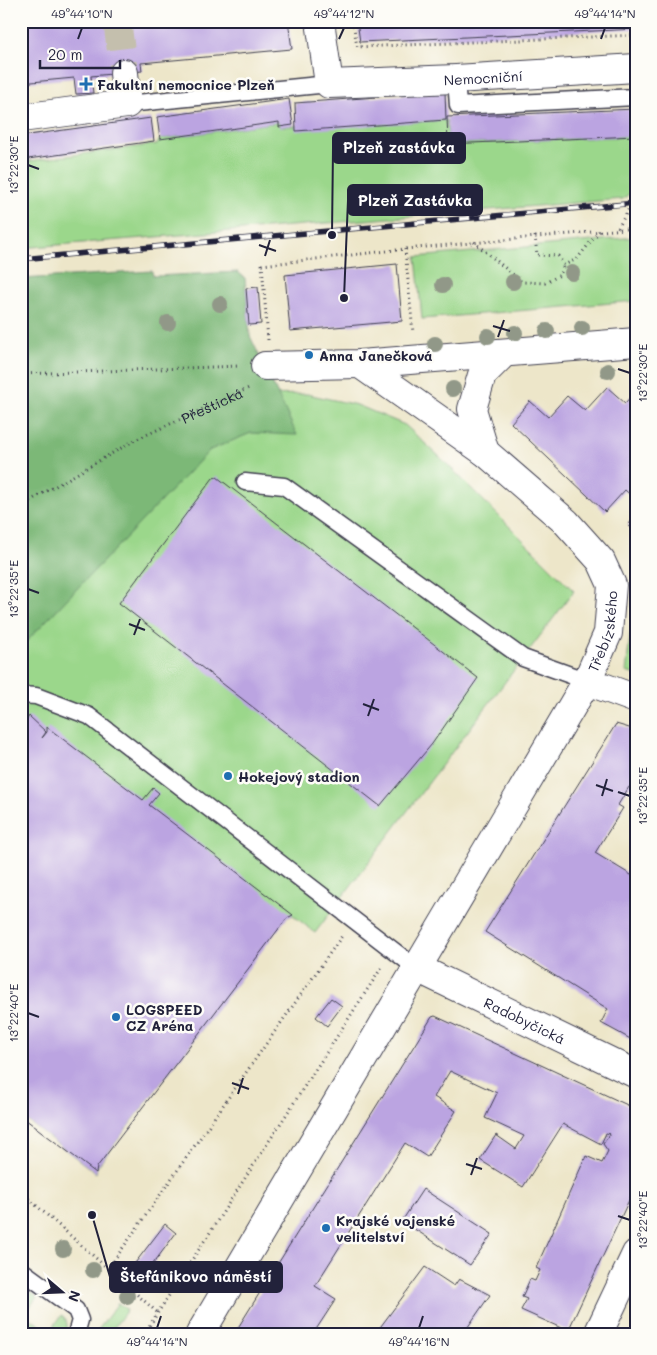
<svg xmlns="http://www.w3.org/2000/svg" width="657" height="1355" font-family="Mali,sans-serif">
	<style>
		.green { fill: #9bd78b; stroke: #5e7c63 }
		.forest { fill: #7cb877; stroke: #4f6d59 }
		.building { fill: #bba4e1 }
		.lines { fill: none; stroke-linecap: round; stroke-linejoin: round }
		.street-tunnel { stroke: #c4bfad; stroke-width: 28; stroke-dasharray: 28 14; stroke-linecap: butt }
		.lane-casing { stroke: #403f50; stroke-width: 19 }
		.street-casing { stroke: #403f50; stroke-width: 30 }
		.path { stroke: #403f50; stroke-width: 3; stroke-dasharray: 1 4; stroke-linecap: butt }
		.lane { stroke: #fff; stroke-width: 16 }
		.street { stroke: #fff; stroke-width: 28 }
		.rail-casing { stroke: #22223b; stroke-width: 5.5 }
		.rail { stroke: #fdfcf7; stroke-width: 4; stroke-dasharray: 11; stroke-linecap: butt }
		.tree { fill: #919888 }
		.ticks { fill: none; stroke: #22223b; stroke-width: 2 }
		.poi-dot { fill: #1f6fb2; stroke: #fdfcf7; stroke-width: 2 }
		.labels { text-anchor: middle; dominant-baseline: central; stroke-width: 5; stroke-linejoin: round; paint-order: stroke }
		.street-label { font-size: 14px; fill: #22223b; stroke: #fdfcf7 }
		.poi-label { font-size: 14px; font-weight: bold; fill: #22223b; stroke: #fdfcf7; text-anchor: start }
		.leader { fill: none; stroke: #22223b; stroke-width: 2 }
		.callout-dot { fill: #22223b; stroke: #fdfcf7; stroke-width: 2 }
		.callout { fill: #22223b; stroke: #22223b; stroke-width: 2 }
		.callout-label { font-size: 15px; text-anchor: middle; font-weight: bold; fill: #fff }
		.neatline { fill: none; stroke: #22223b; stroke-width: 2 }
		.ticks-label { font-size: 12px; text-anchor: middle; fill: #22223b }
	</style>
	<rect width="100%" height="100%" fill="#fdfcf7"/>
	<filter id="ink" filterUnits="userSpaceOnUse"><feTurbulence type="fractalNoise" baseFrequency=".02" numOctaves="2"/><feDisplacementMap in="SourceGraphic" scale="10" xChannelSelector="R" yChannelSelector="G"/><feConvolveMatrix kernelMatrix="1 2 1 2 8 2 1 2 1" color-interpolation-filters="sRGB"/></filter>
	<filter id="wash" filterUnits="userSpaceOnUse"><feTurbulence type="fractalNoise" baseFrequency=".0096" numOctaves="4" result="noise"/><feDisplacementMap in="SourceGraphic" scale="20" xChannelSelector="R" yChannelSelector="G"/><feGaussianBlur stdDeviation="1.12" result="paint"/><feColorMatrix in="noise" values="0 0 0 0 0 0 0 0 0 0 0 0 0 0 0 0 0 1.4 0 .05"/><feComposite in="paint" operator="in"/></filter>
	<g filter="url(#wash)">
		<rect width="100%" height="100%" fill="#ede6c9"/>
		<!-- green -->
		<path class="green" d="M446,120L449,144L636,136V188L623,199L21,248V162L157,144L160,139L279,122L280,126H346Z
			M636,237V301L422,319L416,257Z
			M307,394L357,405L405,425L441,458L574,591L315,933L293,915L286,918L97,1167L96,1173L21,1116V524L262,395Z
			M636,581V675L626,672Z
			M30,1292L37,1297L25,1314L49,1332L62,1315C68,1321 68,1326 65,1334H38L21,1321V1303Z
			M118,1303L127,1310L109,1334H95Z"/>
		<!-- forest -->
		<path class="forest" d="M152,271L153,276L238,272L245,278L250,336L297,435L251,433L210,450L21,647V279Z"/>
		<g id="blocks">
			<!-- building -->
			<path class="building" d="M21,21H288L292,49L141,63L142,71L91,76L93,93L76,94L74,78L21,83Z
				M357,21H636V29L360,42Z
				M445,92L446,120L296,131L295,103Z
				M289,99L293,125L279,127V122L160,139L157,117Z
				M636,109V136L448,144L447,117Z
				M151,118L154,141L21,160V136Z
				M397,264L402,321L290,331L285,275Z
				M258,287L261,324L249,325L246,288Z
				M607,387L625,403L636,391V500L625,490L605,512L511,423L530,401L548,417L567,396L585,411Z
				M217,477L478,678L432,744L380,806L119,603L213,478Z
				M636,516V532L628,525Z
				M29,716L46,732L42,738L47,732V727L143,800L153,788L159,793L149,805L293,915L287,918L97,1167L96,1173L21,1116V717L26,721Z
				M616,724L636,730V786L629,787L618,805L623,808L595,853L636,878V1042L601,1023L608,1009L485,932Z
				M331,998L342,1006L327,1026L316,1017Z
				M435,1016L636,1109V1185L568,1331L521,1310L527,1299L522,1297L530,1279L535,1281L540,1270L536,1268L586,1156L602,1163L608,1151L603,1144L610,1134L606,1133L601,1144L563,1124L523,1187L480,1160L496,1135L516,1149L524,1136L485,1118L497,1093L450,1071L434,1097L456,1111L427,1157L405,1143L315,1286L336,1299L315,1331L319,1334H234L432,1017Z
				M423,1189L492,1234L470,1265L402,1221Z
				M165,1224L176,1233L141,1280L129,1271Z
				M425,1267L454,1286L459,1279L490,1295L463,1334H375Z"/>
		</g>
	</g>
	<g filter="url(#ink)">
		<use href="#blocks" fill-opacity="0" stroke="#403f50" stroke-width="1"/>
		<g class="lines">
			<!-- street-tunnel -->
			<path class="street-tunnel" d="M117,21L124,73"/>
			<defs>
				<path id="lane" d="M456,79L458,106L636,97
					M127,104L329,84
					M245,482L284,486L523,658L587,681
					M21,695L36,696L89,716L415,967
					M21,1270L76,1310L80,1320L76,1334"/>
				<g id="street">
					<path id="s2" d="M320,21L329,84L456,79L636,68"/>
					<path d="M21,118L127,104L124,73"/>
					<path d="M265,366L360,364L636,342"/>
					<path d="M485,452L472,409L482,375L504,353"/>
					<path d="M587,681L636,699"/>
					<path id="s3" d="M415,967L636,1074"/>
					<path id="s4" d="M200,1334L587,681L608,633L612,585L601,561L566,522L485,452L360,364"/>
					<path d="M598,1334L636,1254"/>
				</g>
			</defs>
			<!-- lane casing -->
			<use href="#lane" class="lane-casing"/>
			<!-- street casing -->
			<use href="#street" class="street-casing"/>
			<!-- path -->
			<g class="path">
				<path d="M353,21L357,47L636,35"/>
				<path d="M618,228L636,196"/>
				<path d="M535,236L537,255L558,256L564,265L577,259L600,230"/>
				<path d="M474,242L522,282L545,283L560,275L564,265"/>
				<path d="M405,249L413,333"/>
				<path d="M268,340L262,265L405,249L636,228"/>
				<path d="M21,374L240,366"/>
				<path id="s1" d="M21,506L135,440L249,388"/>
				<path d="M21,1192L158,1313"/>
				<path d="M21,1207L28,1198"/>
				<path d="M108,1269L342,936"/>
				<path d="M144,1334L382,967"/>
			</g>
			<!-- lane -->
			<use href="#lane" class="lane"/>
			<!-- street -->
			<use href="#street" class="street"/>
			<defs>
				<path id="rail" d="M21,259L636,203"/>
			</defs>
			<!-- rail casing -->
			<use href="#rail" class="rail-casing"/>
			<!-- rail -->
			<use href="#rail" class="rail"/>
		</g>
		<!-- trees -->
		<g class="tree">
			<circle cx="572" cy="273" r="8"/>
			<circle cx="513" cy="282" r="8"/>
			<circle cx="443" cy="285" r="8"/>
			<circle cx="220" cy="304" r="8"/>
			<circle cx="168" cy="323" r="8"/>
			<circle cx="582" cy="328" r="8"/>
			<circle cx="547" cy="331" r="8"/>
			<circle cx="515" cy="333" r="8"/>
			<circle cx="488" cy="336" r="8"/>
			<circle cx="435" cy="344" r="8"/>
			<circle cx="608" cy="371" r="8"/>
			<circle cx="453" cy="389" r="8"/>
			<circle cx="63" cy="1249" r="8"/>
			<circle cx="93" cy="1270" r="8"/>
			<circle cx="127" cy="1296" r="8"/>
		</g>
	</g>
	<!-- ticks -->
	<path class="ticks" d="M78,39L82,28M339,39L344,28M601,39L605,28M28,165L39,169M259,245L276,251M265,256L270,240M493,326L510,331M498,337L504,320M618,369L630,373M28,589L39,593M129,624L145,630M134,635L140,619M363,704L379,710M368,716L374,699M596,785L613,791M618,792L630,796M602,796L607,779M28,1013L39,1017M232,1083L249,1089M238,1094L243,1078M466,1164L482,1169M471,1175L477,1158M618,1216L630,1220M157,1328L161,1316M419,1328L423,1316"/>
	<!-- markers -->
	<g class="poi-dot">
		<path d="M83.5 76.5h5v5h5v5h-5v5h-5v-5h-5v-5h5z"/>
		<circle cx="309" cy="355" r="5"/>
		<circle cx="228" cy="776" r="5"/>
		<circle cx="116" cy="1017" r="5"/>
		<circle cx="326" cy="1228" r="5"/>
	</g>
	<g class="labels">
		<!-- street labels -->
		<g class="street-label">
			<text stroke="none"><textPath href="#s2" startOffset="218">Nemocniční</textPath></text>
			<text stroke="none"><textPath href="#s1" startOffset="216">Přeštická</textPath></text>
			<text stroke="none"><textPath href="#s4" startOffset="812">Třebízského</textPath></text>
			<text stroke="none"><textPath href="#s3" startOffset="122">Radobyčická</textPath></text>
		</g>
		<!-- poi labels -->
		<g class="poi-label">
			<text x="97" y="84">Fakultní nemocnice Plzeň</text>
			<text x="319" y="355">Anna Janečková</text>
			<text x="238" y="776">Hokejový stadion</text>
			<text x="126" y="1009">LOGSPEED<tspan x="126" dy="16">CZ Aréna</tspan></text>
			<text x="336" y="1220">Krajské vojenské<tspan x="336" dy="16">velitelství</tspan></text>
		</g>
	</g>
	<!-- callouts -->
	<path class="leader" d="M332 235L333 148M344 298L348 200M92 1215L110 1277"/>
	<g class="callout-dot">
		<circle cx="332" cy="235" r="5"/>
		<circle cx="344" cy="298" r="5"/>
		<circle cx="92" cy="1215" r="5"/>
	</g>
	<g class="callout">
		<rect x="333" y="133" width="132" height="30" rx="5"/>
		<rect x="348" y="185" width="134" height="30" rx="5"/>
		<rect x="110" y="1262" width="172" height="30" rx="5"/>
	</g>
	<g class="callout-label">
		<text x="399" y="153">Plzeň zastávka</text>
		<text x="415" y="206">Plzeň Zastávka</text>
		<text x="196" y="1282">Štefánikovo náměstí</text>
	</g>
	<!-- margin -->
	<rect width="657" height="1355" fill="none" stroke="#fdfcf7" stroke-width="55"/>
	<!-- north arrow -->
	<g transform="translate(62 1292) rotate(109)" stroke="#fdfcf7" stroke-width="4" paint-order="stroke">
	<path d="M0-4L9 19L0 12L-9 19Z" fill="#22223b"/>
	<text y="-8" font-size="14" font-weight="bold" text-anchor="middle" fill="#22223b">N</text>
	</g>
	<!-- scale -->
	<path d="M40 60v8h80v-8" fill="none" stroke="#22223b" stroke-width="2.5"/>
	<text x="48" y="60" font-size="15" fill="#22223b" stroke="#fdfcf7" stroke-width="4" paint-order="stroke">20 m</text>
	<rect x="28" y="28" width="602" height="1300" class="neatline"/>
	<g class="ticks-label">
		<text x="82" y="18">49°44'10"N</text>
		<text x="344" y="18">49°44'12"N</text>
		<text x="605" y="18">49°44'14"N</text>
		<text transform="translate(14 165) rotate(-90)" y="4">13°22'30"E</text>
		<text transform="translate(643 373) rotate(-90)" y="4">13°22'30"E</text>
		<text transform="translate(14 589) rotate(-90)" y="4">13°22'35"E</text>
		<text transform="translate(643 796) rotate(-90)" y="4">13°22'35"E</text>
		<text transform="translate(14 1013) rotate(-90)" y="4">13°22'40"E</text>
		<text transform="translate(643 1220) rotate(-90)" y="4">13°22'40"E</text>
		<text x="157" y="1346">49°44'14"N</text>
		<text x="419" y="1346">49°44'16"N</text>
	</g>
</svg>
